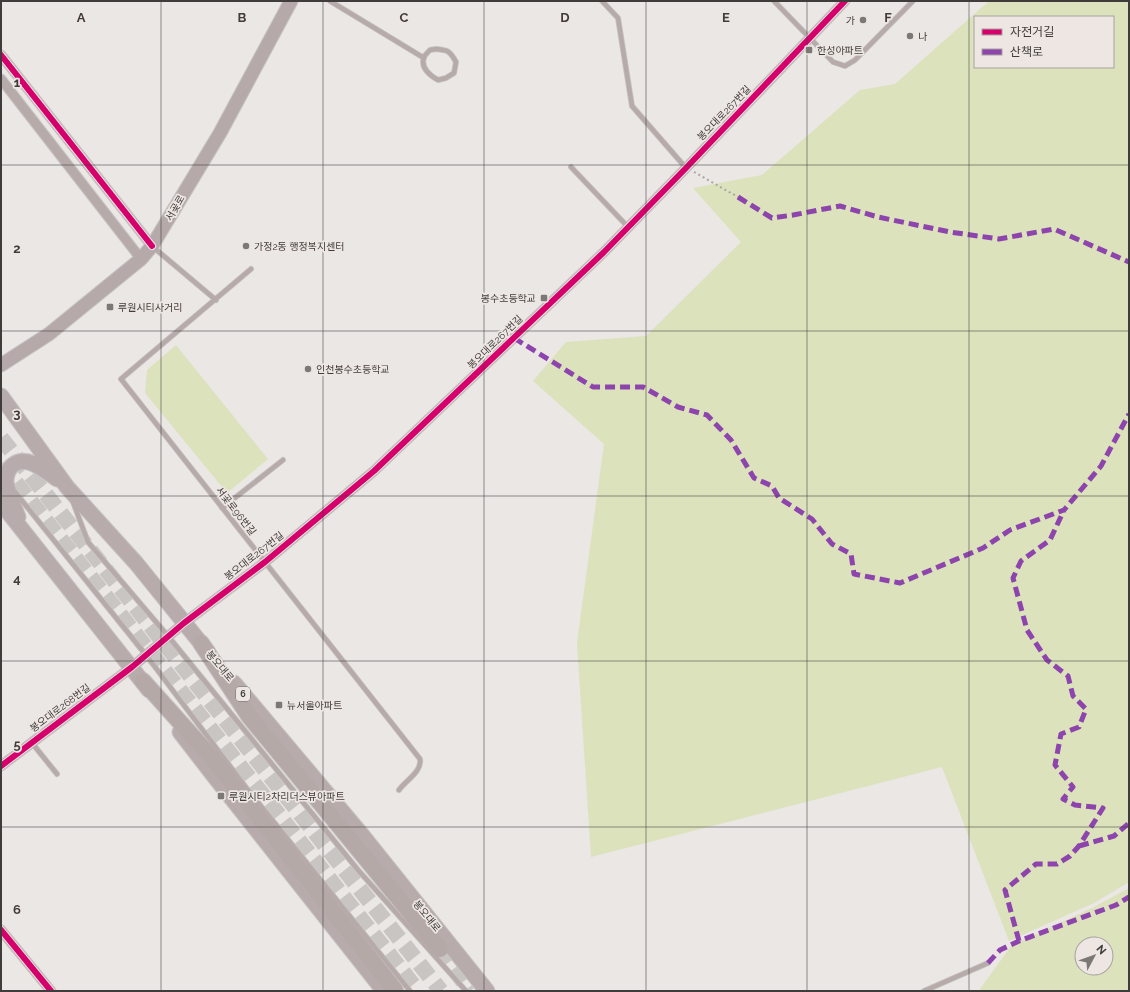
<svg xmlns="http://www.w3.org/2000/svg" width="1130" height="992" font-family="Raleway,'Noto Sans KR',sans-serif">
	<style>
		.green { fill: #dce2bc; fill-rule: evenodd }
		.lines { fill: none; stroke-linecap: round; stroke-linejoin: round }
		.trunk-tunnel { stroke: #c8c5c3; stroke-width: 16; stroke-dasharray: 16 8; stroke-linecap: butt }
		.service-casing { stroke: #c7c5c4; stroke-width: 6 }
		.minor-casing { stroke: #c7c5c4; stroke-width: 11 }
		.secondary-casing { stroke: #c7c5c4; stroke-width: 15 }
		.primary-casing { stroke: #c7c5c4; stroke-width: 17 }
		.trunk-casing { stroke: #c7c5c4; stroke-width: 18 }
		.path { stroke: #aca4a4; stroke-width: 2; stroke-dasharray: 2 3; stroke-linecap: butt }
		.service { stroke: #b7abaa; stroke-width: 4.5 }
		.minor { stroke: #b7abaa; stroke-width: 9 }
		.secondary { stroke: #b6a9a9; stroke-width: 13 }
		.primary { stroke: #b7acab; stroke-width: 15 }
		.trunk { stroke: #b5a9a8; stroke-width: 16 }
		.quiet { stroke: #8e44ad; stroke-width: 5; stroke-dasharray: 10 5; stroke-linecap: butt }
		.cycleway-casing { stroke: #ede6e2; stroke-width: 8 }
		.cycleway { stroke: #d6006c; stroke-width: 6 }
		.grid { fill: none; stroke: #3f3c3b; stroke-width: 1; stroke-opacity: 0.55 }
		.poi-dot { fill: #7b7876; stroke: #ede6e2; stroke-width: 1.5 }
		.labels { text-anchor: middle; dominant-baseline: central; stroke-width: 3.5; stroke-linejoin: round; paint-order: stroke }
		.shield { fill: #ede6e2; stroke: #736f6d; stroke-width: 1 }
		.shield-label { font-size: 9px; font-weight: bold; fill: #3f3c3b }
		.poi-label { font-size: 10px; fill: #3f3c3b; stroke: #ede6e2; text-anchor: start }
		.street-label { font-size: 10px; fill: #3f3c3b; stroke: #ede6e2 }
		.grid-label { font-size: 13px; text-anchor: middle; font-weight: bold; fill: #3f3c3b; stroke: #ede6e2; stroke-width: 3.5; stroke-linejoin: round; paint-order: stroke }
	</style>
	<rect width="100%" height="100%" fill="#eae7e5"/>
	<!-- green -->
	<path class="green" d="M989,1H1129V882L1094,903L1009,941L942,767L591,857L577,643L604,444L533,381L566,342L646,336L741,242L693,188L762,175L860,90L895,84ZM975,17H1113V67H975Z
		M176,345L268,459L227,493L145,393L147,370Z
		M1129,888V991H981L980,989L1012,945L1094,907ZM1082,944H1106V968H1082Z"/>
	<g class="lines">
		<!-- trunk-tunnel -->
		<path class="trunk-tunnel" d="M1,438L441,991
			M1,464L418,991
			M440,949L470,991"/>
		<defs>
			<path id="service" d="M330,1L424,58
				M602,1L618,18L632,106L686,168
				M774,1L833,62L845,66L855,60L913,1
				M436,49C448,50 450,51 456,62L454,73L446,78L438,80C431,76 420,68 424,57C425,55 428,52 430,50Z
				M571,167L628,227
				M153,247L216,300
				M251,269L121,379L420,759C422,772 406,780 399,790
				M15,492L146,655L248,790L410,991
				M73,502L88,542L168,636L358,870L466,991
				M222,508L283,460
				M32,743L57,774
				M924,991L988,963"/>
			<path id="minor" d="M1,55L152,246
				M1,79L141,259
				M1,766L132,667L184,623L265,562L374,471L604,252L686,168L845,1
				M1,930L51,991"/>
			<path id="secondary" d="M1,365L49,334L141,259L152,246L220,133L291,1"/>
			<path id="primary" d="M1,396L67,487L136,563L208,652
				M1,503L149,690
				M18,517C14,506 8,494 6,482C6,476 8,469 13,465C27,454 45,471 57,479
				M234,683L362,835L487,991
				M180,732L214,776L384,991"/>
			<path id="trunk" d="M201,643L249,716L440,949
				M143,681L214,760L395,990"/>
		</defs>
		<!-- service casing -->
		<use href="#service" class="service-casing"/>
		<!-- minor casing -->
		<use href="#minor" class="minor-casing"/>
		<!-- secondary casing -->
		<use href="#secondary" class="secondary-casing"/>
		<!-- primary casing -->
		<use href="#primary" class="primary-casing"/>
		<!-- trunk casing -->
		<use href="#trunk" class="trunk-casing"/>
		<!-- path -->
		<path class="path" d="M694,172L738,197"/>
		<!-- service -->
		<use href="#service" class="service"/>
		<!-- minor -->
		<use href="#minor" class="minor"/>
		<!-- secondary -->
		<use href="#secondary" class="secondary"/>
		<!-- primary -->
		<use href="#primary" class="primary"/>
		<!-- trunk -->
		<use href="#trunk" class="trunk"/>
		<!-- quiet -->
		<path class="quiet" d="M738,197L772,218L793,215L840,206L878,217L950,232L999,239L1054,229L1129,262
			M514,338L593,387H643L678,407L707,415L731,440L754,478L772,486L779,498L812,519L832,544L851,554L854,574L900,583L983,548L1010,530L1064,510L1101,466L1129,414
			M1079,846L1114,836L1129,823
			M1019,941L1005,890L1036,864H1057L1070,856L1079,846L1103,808L1075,805L1063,799L1073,787L1055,765L1061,734L1079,727L1086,709L1073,696L1068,676L1047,660L1027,630L1013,578L1021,561L1050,540L1064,510
			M988,963L1000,950L1019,941L1116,905L1129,897"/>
		<defs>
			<path id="cycleway" d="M1,55L152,246
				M1,766L132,667L184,623L265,562L374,471L604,252L686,168L845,1
				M1,930L51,991"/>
		</defs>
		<!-- cycleway casing -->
		<use href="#cycleway" class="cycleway-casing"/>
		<!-- cycleway -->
		<use href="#cycleway" class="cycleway"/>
	</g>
	<!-- grid -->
	<path class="grid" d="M161,1V991M323,1V991M484,1V991M646,1V991M807,1V991M969,1V991M1,165H1129M1,331H1129M1,496H1129M1,661H1129M1,827H1129"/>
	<!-- markers -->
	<g class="poi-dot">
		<circle cx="863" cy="20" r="4"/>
		<circle cx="910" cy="36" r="4"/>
		<rect x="805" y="46" width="8" height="8" rx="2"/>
		<circle cx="246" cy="246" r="4"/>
		<rect x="540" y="294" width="8" height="8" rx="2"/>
		<rect x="106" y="303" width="8" height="8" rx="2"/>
		<circle cx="308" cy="369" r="4"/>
		<rect x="275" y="701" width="8" height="8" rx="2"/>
		<rect x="217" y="792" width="8" height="8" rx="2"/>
	</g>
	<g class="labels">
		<!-- shield labels -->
		<rect class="shield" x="236" y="687" width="14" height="14" rx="3"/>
		<g class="shield-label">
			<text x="243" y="694">6</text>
		</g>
		<!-- poi labels -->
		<g class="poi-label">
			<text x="855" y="20" text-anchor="end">가</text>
			<text x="918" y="36">나</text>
			<text x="817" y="50">한성아파트</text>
			<text x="254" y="246">가정2동 행정복지센터</text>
			<text x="536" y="298" text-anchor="end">봉수초등학교</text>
			<text x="118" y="307">루원시티사거리</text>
			<text x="316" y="369">인천봉수초등학교</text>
			<text x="287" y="705">뉴서울아파트</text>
			<text x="229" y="796">루원시티2차리더스뷰아파트</text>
		</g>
		<!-- street labels -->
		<g class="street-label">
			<text transform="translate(724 113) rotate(-46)">봉오대로267번길</text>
			<text transform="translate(175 208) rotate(-59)">서곶로</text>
			<text transform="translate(495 342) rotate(-44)">봉오대로267번길</text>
			<text transform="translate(236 511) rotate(52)">서곷로96번길</text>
			<text transform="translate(254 556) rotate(-38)">봉오대로267번길</text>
			<text transform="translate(220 666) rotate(50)">봉오대로</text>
			<text transform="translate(60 708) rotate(-37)">봉오대로268번길</text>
			<text transform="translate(427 916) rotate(51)">봉오대로</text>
		</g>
	</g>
	<g class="grid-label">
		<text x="81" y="22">A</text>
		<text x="242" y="22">B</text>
		<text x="404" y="22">C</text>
		<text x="565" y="22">D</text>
		<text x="726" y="22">E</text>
		<text x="888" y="22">F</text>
		<text x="17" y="87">1</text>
		<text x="17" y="253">2</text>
		<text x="17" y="418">3</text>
		<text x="17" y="583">4</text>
		<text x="17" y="749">5</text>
		<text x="17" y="914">6</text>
	</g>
	<!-- border -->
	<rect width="1130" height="992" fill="none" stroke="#3f3c3b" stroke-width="4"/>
	<!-- legend -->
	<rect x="974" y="16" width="140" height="52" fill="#ede6e2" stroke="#a7a29f"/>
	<rect x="982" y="29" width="20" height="6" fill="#d6006c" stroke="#a7a29f"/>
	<text x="1010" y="36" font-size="12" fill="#3f3c3b">자전거길</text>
	<rect x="982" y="49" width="20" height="6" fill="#8e44ad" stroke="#a7a29f"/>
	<text x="1010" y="56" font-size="12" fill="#3f3c3b">산책로</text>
	<!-- north arrow -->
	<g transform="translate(1094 956) rotate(49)"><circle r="19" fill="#ede6e2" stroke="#a7a29f"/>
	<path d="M0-3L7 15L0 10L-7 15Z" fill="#7b7876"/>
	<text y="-6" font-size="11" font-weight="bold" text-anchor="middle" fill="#3f3c3b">N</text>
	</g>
</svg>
